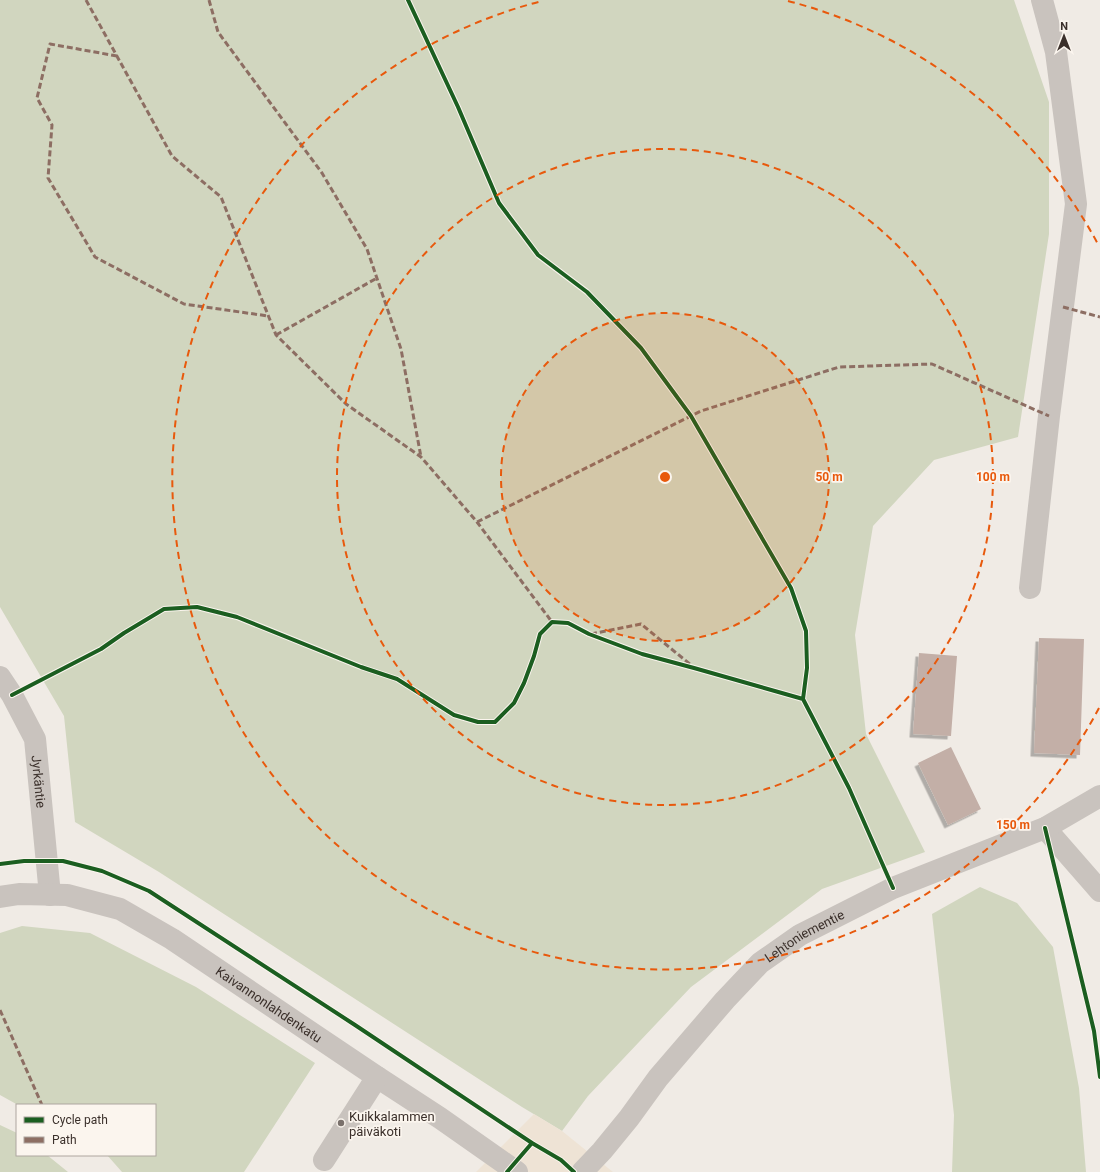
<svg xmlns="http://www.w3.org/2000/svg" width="1100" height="1172" font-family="Roboto,sans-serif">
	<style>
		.green { fill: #d1d6bf }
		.plaza { fill: #eee3d5 }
		.building { fill: #c3afa7; filter: url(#shadow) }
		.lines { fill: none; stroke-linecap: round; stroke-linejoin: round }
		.minor { stroke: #c9c3be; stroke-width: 22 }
		.quiet { stroke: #8d6e63; stroke-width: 3; stroke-dasharray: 6 3; stroke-linecap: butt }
		.cycleway-casing { stroke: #fbf5ee; stroke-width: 6 }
		.cycleway { stroke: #1b5e20; stroke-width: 4 }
		.ring { fill: none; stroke: #e8590c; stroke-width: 2; stroke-dasharray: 7 5 }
		.poi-dot { fill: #7a716c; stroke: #fbf5ee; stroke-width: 1.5 }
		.labels { text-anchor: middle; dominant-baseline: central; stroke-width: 3.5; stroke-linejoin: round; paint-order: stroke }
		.street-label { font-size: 13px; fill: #3b302b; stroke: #fbf5ee }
		.poi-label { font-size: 13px; fill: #3b302b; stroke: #fbf5ee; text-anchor: start }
		.centre { fill: #e8590c; stroke: #fbf5ee; stroke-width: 2 }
		.ring-label { font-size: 12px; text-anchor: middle; font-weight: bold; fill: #e8590c; stroke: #fbf5ee; stroke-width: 3.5; stroke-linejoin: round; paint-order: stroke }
	</style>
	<defs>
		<filter id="shadow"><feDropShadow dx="-3.5" dy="3.5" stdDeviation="0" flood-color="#0004"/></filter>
	</defs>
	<rect width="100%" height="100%" fill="#f0ebe5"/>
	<!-- green -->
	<path class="green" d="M0,0H1014L1049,102V234L1018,437L934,460L873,526L855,635L866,734L925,852L822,889L691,987L588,1096L562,1131L522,1107L159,872L75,822L64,716L0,607Z
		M980,887L1017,903L1053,947L1079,1088L1086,1172H952L954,1115L932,914Z
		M22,926L90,933L196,987L315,1063L244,1172H122L107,1155H155V1105H18L0,1095V933Z
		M0,1125L17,1133V1155H47L68,1172H0Z"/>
	<!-- plaza -->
	<path class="plaza" d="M534,1114L562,1131L613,1172H476Z"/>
	<!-- building -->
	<path class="building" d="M1039,638L1084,639L1080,755L1034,753Z
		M919,653L957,656L951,736L913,734Z
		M951,747L981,809L948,825L918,763Z"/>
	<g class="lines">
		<!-- minor -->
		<g class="minor">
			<path d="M1030,588L1049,416L1076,204L1056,52L1042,0"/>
			<path id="s1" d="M0,677L12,695L35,739L50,895"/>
			<path d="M1045,828L1100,891"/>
			<path id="s2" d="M0,897L19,894L67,895L120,909L172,939L377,1077L440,1118L517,1172"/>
			<path d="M324,1160L377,1077"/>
			<path id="s3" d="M582,1172L602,1151L629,1118L658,1078L725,1000L760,963L800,935L893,888L1045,828L1100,796"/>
		</g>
		<!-- quiet -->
		<path class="quiet" d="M86,0L172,156L221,197L276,335L346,404L421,457L477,522L552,622
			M209,0L218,32L322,173L367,249L401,349L421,457
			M117,56L50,44L37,98L52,125L48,178L95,257L184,304L268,316
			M1063,307L1100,317
			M276,335L377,278
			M477,522L701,411L839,367L932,364L1049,416
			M591,634L641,624L691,665
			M0,1010L42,1105"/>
		<defs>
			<path id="cycleway" d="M408,0L458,107L499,203L538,255L587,292L641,348L691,416L791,588L806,631L807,668L803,699
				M12,695L101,649L124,633L164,609L197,607L237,617L361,667L397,679L454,715L478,722H495L514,703L524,683L534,656L540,634L552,622L568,623L589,634L642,654L694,668L803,699L849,788L893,888
				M1045,828L1094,1031L1100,1077
				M0,864L24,861H63L102,871L149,891L355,1025L532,1143L507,1172
				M532,1143L561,1160L574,1172"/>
		</defs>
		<!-- cycleway casing -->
		<use href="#cycleway" class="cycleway-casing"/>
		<!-- cycleway -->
		<use href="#cycleway" class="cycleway"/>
	</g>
	<!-- distance rings -->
	<circle cx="665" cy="477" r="164" fill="#e8590c" fill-opacity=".12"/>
	<g class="ring">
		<circle cx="665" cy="477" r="164"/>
		<circle cx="665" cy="477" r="328"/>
		<path d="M1099 708A492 492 0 1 1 542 1M788 1A492 492 0 0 1 1099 246"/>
	</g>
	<!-- markers -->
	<circle class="poi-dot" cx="341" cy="1123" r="4"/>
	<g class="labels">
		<!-- street labels -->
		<g class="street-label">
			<text stroke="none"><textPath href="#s1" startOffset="114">Jyrkäntie</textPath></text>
			<text stroke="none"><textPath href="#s3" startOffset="327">Lehtoniementie</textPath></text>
			<text stroke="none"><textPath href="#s2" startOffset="299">Kaivannonlahdenkatu</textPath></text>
		</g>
		<!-- poi labels -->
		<g class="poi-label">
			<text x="349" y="1116">Kuikkalammen<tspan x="349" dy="15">päiväkoti</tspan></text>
		</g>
	</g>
	<circle cx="665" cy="477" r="6" class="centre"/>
	<g class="ring-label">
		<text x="829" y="481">50 m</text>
		<text x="993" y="481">100 m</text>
		<text x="1013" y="829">150 m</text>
	</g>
	<!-- legend -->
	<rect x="16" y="1104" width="140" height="52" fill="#fbf5ee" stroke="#aea6a0"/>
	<rect x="24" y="1117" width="20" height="6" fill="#1b5e20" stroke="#aea6a0"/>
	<text x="52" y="1124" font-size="12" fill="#3b302b">Cycle path</text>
	<rect x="24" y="1137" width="20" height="6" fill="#8d6e63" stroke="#aea6a0"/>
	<text x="52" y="1144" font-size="12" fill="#3b302b">Path</text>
	<!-- north arrow -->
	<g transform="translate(1064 36)" stroke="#fbf5ee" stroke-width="3" paint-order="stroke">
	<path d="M0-3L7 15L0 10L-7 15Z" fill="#3b302b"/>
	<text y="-6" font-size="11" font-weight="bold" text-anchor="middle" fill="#3b302b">N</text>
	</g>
</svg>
